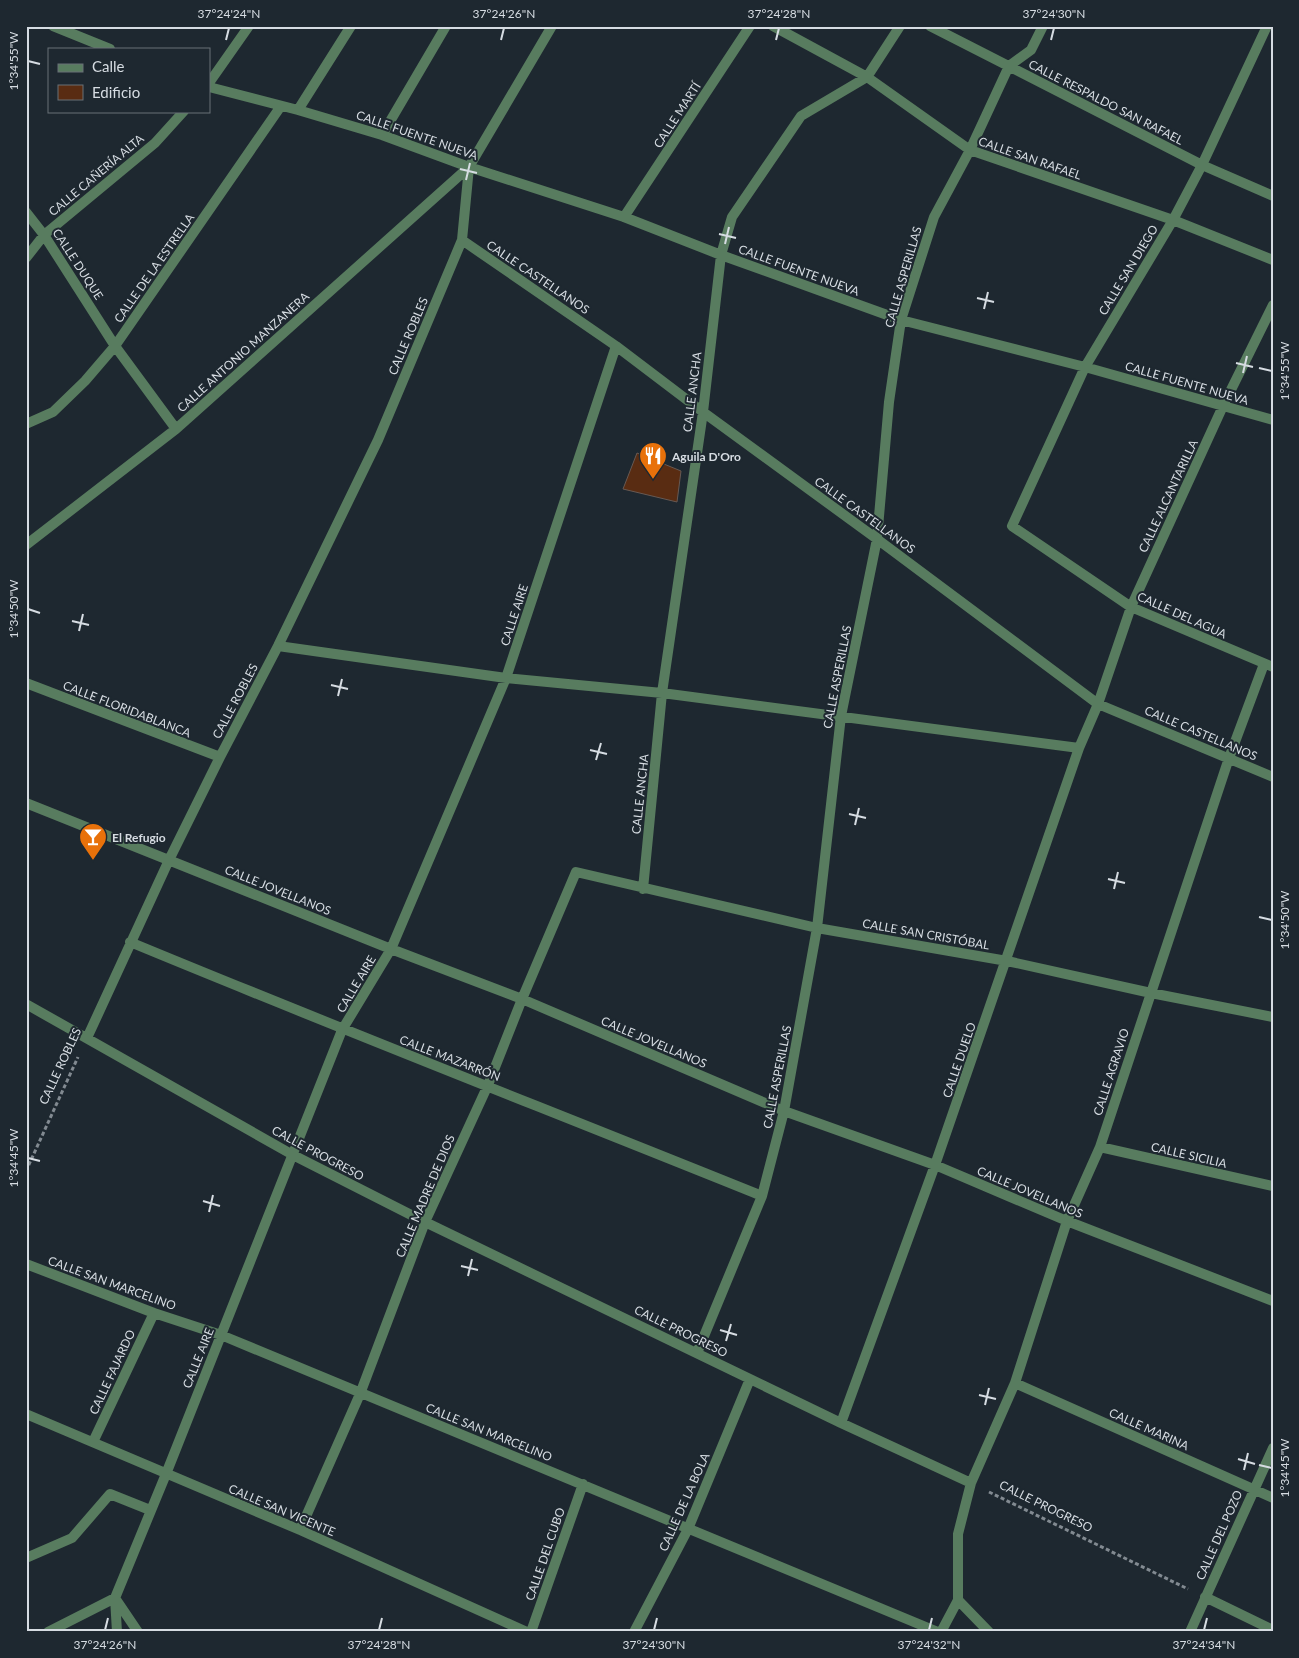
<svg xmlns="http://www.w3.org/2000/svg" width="1299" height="1658" font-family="Lato,sans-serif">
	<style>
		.building { fill: #592c12; stroke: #675953 }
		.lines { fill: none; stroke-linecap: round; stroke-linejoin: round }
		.path { stroke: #828a91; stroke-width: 3; stroke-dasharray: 4 2.5; stroke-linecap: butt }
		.minor { stroke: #587c5f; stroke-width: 10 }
		.ticks { fill: none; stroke: #d6dce2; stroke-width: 2 }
		.labels { text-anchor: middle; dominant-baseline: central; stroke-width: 4; stroke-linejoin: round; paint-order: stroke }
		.street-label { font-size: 12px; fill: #d6dce2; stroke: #1e2830 }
		.poi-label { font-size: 12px; font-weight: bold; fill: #d6dce2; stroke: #1e2830; text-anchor: start }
		.neatline { fill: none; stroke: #d6dce2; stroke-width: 2 }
		.ticks-label { font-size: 12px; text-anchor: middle; fill: #d6dce2 }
	</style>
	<rect width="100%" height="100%" fill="#1e2830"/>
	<!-- building -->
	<path class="building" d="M637,453L681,471L677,502L623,489Z"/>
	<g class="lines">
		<!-- path -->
		<path class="path" d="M26,1171L78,1057
			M989,1492L1188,1589"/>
		<!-- minor -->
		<path class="minor" d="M53,26L110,49
			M773,26L867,77L970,150L1173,220L1273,260
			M930,26L1202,165L1273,196
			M1267,26L1202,165L1173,220L1085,367L1012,526L1131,607L1273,667
			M209,83L249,26
			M209,87L298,110L382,135L469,167L624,217L721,255L901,320L1085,367L1273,420
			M298,110L351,26
			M382,135L446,26
			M26,212L44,235L115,346L176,429
			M624,217L750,26
			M462,240L616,346L703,412L877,539L1098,704L1273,777
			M26,258L44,235L155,143L184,111
			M26,424L53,412L85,381L115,346L281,106
			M26,545L176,429L469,167
			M278,646L506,678L662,693L1079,748
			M26,683L220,757
			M26,803L391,949L522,999L784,1111L935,1165L1067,1221L1273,1301
			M643,889L662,693L703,412L721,255L732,217L801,116L867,77L900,26
			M130,942C340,1029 551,1111 762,1196
			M26,1004L293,1155L425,1222L841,1423L971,1483
			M87,1038L169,860L220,757L278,646L378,440L462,240L469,167L552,26
			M1100,1147L1273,1186
			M26,1264L154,1313L221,1335L938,1632
			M697,1353L762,1196L784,1111L817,928L841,716L877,539L889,402L901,320L934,217L970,150L1009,66L1031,50L1043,26
			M1015,1383L1273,1498
			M26,1414L300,1530L527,1632
			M841,1423L935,1165L1079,748L1098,704L1131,607L1223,406L1273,305
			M93,1442L154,1313
			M300,1530L360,1394L425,1222L488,1085L522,999L576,872L817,928L1007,961L1151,993L1273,1017
			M26,1558L72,1538L110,1494L150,1510
			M1205,1597L1273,1630
			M958,1600L989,1632
			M48,1632L115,1598L138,1632
			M117,1632L115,1598L166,1474L342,1030L391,949L506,678L616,346
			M531,1632L583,1484
			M634,1632L688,1529L750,1379
			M941,1632L958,1600V1534L971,1483L1015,1383L1067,1221L1100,1147L1229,758L1264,664
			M1190,1632L1273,1448"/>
	</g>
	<!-- ticks -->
	<path class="ticks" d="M226,40L229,28M501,40L504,28M776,40L779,28M1051,40L1054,28M28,61L40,64M460,169L477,173M466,180L470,163M719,234L736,238M725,244L729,227M977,298L994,302M984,309L988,292M1236,363L1253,367M1259,368L1272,371M1243,373L1247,356M28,609L40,613M72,621L89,625M79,631L83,614M331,685L348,689M338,696L342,679M590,750L607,754M596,760L601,743M849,814L866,818M855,825L859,808M1108,879L1125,883M1114,889L1118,872M1259,917L1272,920M28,1158L40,1161M203,1201L220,1206M209,1212L213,1195M461,1266L478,1270M468,1276L472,1259M720,1330L737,1335M726,1341L731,1324M979,1395L996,1399M985,1405L989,1388M1238,1459L1255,1464M1259,1465L1272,1468M1244,1470L1248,1453M105,1630L108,1618M379,1630L382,1618M654,1630L657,1618M929,1630L932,1618M1204,1630L1207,1618"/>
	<!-- icons -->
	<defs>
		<symbol id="restaurant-pin" viewBox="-11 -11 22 30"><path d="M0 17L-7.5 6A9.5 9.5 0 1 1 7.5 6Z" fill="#e8710a" stroke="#1e2830"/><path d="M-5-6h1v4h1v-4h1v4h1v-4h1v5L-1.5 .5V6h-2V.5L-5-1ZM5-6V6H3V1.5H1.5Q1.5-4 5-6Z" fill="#fff"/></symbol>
		<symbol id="bar-pin" viewBox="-11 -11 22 30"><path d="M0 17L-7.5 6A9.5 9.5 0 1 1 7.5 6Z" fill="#e8710a" stroke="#1e2830"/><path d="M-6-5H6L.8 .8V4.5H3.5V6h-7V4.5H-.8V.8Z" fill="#fff"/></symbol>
	</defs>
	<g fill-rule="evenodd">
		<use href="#restaurant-pin" x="637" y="440" width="32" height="43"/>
		<use href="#bar-pin" x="77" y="821" width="32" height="43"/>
	</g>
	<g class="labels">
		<!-- street labels -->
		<g class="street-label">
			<text transform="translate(1106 102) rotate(27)">CALLE RESPALDO SAN RAFAEL</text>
			<text transform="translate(677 115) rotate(-57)">CALLE MARTÍ</text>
			<text transform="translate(417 135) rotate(19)">CALLE FUENTE NUEVA</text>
			<text transform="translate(1030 158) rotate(19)">CALLE SAN RAFAEL</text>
			<text transform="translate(96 175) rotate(-40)">CALLE CAÑERÍA ALTA</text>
			<text transform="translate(78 264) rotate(57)">CALLE DUQUE</text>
			<text transform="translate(154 268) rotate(-55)">CALLE DE LA ESTRELLA</text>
			<text transform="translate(799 270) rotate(20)">CALLE FUENTE NUEVA</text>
			<text transform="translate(1128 270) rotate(-59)">CALLE SAN DIEGO</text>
			<text transform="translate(538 277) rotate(34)">CALLE CASTELLANOS</text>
			<text transform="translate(903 277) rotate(-74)">CALLE ASPERILLAS</text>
			<text transform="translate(408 336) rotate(-67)">CALLE ROBLES</text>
			<text transform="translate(243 352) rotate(-42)">CALLE ANTONIO MANZANERA</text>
			<text transform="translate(1187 383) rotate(16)">CALLE FUENTE NUEVA</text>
			<text transform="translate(692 392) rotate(-83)">CALLE ANCHA</text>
			<text transform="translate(1168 496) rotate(-65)">CALLE ALCANTARILLA</text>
			<text transform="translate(865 515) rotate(36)">CALLE CASTELLANOS</text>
			<text transform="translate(514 615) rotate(-72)">CALLE AIRE</text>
			<text transform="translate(1182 615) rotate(24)">CALLE DEL AGUA</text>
			<text transform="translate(837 677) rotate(-79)">CALLE ASPERILLAS</text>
			<text transform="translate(235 701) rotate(-62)">CALLE ROBLES</text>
			<text transform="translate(127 709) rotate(21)">CALLE FLORIDABLANCA</text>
			<text transform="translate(1201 733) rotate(23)">CALLE CASTELLANOS</text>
			<text transform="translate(640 794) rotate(-84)">CALLE ANCHA</text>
			<text transform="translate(278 890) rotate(22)">CALLE JOVELLANOS</text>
			<text transform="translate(926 934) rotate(10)">CALLE SAN CRISTÓBAL</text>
			<text transform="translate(356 984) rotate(-59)">CALLE AIRE</text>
			<text transform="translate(654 1042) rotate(23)">CALLE JOVELLANOS</text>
			<text transform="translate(450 1058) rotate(21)">CALLE MAZARRÓN</text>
			<text transform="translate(959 1060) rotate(-71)">CALLE DUELO</text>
			<text transform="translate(60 1066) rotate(-65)">CALLE ROBLES</text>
			<text transform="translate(1111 1072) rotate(-72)">CALLE AGRAVIO</text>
			<text transform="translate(777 1077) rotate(-79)">CALLE ASPERILLAS</text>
			<text transform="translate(318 1153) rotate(28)">CALLE PROGRESO</text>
			<text transform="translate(1189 1155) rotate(13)">CALLE SICILIA</text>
			<text transform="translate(1030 1192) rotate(23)">CALLE JOVELLANOS</text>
			<text transform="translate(425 1196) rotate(-67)">CALLE MADRE DE DIOS</text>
			<text transform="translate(112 1283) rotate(20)">CALLE SAN MARCELINO</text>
			<text transform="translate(681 1331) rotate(26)">CALLE PROGRESO</text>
			<text transform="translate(198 1358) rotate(-68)">CALLE AIRE</text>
			<text transform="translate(112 1372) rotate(-65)">CALLE FAJARDO</text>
			<text transform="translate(1149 1429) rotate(24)">CALLE MARINA</text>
			<text transform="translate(489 1432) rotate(22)">CALLE SAN MARCELINO</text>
			<text transform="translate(684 1502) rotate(-66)">CALLE DE LA BOLA</text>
			<text transform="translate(1046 1506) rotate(26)">CALLE PROGRESO</text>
			<text transform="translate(282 1510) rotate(23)">CALLE SAN VICENTE</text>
			<text transform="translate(1219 1535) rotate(-66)">CALLE DEL POZO</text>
			<text transform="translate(545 1554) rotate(-71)">CALLE DEL CUBO</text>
		</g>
		<!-- poi labels -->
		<g class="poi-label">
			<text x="672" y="456">Aguila D'Oro</text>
			<text x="112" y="837">El Refugio</text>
		</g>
	</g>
	<!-- border -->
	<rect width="1299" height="1658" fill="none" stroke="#1e2830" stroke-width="55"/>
	<!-- legend -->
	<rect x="48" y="48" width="162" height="65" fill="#1e2830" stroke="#687077"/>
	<rect x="58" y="64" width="25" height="8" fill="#587c5f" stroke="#687077"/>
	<text x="92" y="72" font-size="15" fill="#d6dce2">Calle</text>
	<rect x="58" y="85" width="25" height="15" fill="#592c12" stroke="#687077"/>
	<text x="92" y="98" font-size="15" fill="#d6dce2">Edificio</text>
	<rect x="28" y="28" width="1244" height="1602" class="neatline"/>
	<g class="ticks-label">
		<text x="229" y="18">37°24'24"N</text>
		<text x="504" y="18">37°24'26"N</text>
		<text x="779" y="18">37°24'28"N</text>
		<text x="1054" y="18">37°24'30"N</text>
		<text transform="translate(14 61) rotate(-90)" y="4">1°34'55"W</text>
		<text transform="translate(1285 371) rotate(-90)" y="4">1°34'55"W</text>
		<text transform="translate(14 609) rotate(-90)" y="4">1°34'50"W</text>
		<text transform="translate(1285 920) rotate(-90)" y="4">1°34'50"W</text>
		<text transform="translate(14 1158) rotate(-90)" y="4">1°34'45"W</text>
		<text transform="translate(1285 1468) rotate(-90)" y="4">1°34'45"W</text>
		<text x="105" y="1649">37°24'26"N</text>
		<text x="379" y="1649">37°24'28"N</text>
		<text x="654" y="1649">37°24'30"N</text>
		<text x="929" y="1649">37°24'32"N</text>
		<text x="1204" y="1649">37°24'34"N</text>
	</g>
</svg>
